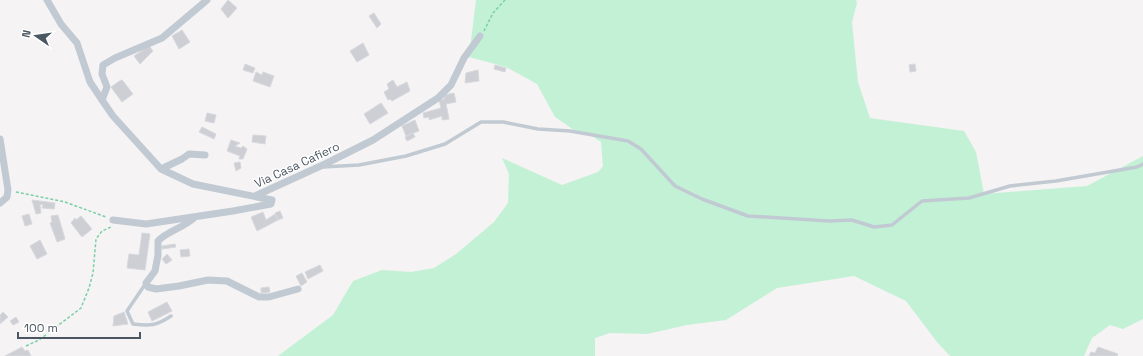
<svg xmlns="http://www.w3.org/2000/svg" width="1143" height="356" font-family="'Space Grotesk',sans-serif">
	<style>
		.green { fill: #c3f1d5 }
		.building { fill: #cdcfd5; stroke: #d7d9de }
		.lines { fill: none; stroke-linecap: round; stroke-linejoin: round }
		.path { stroke: #7ad0a6; stroke-width: 1.5; stroke-dasharray: 3 2; stroke-linecap: butt }
		.service { stroke: #c1cad2; stroke-width: 3.5 }
		.minor { stroke: #c1cad2; stroke-width: 7 }
		.labels { text-anchor: middle; dominant-baseline: central; stroke-width: 3; stroke-linejoin: round; paint-order: stroke }
		.street-label { font-size: 12px; fill: #4a5661; stroke: #fff }
	</style>
	<rect width="100%" height="100%" fill="#f5f3f3"/>
	<!-- green -->
	<path class="green" d="M476,0H856L857,3L852,22L858,82L870,118L964,131L976,152L984,194L1087,186L1143,156V319L1123,329L1110,325L1092,338L1084,356H950L937,342L906,301L854,276L777,288L726,320L687,325L647,334L610,333L595,338V356H278L333,315L353,281L382,270L411,272L434,268L456,254L494,222L508,203L509,174L502,158L562,185L598,172L603,166L601,142L589,134L574,130L555,117L537,84L506,67L469,57Z"/>
	<!-- building -->
	<path class="building" d="M228,0L237,8L228,18L221,9Z
		M374,13L381,24L377,28L369,16Z
		M182,30L190,42L179,49L172,36Z
		M363,43L369,55L357,62L350,51Z
		M149,46L153,51L140,64L134,56Z
		M245,64L255,68L253,73L243,70Z
		M915,64L916,71L910,72L909,65Z
		M495,65L506,68L505,72L494,69Z
		M478,70L479,81L465,83L466,73Z
		M256,72L262,75L263,72L274,76L270,87L253,81Z
		M121,80L123,81L133,94L122,102L111,87Z
		M393,80L397,87L407,82L410,91L392,101L390,99L388,100L384,92L389,89L387,84Z
		M454,93L456,102L446,104L449,119L442,120V116L429,120V117L424,118L423,113L441,108L439,100L444,99V95Z
		M381,103L388,113L370,124L364,114Z
		M207,113L216,115L214,123L205,121Z
		M415,120L419,131L406,136L402,126Z
		M202,127L216,134L214,139L199,132Z
		M413,133L415,137L407,141L405,137Z
		M253,135L266,136L265,144L252,142Z
		M231,140L240,143L235,146L241,148L243,146L247,149L243,159H239L240,156L227,151Z
		M240,162L241,168L236,171L234,163Z
		M32,200L55,203L54,209L42,208L43,205L40,204L41,213L36,214Z
		M280,211L283,218L278,220L275,213Z
		M263,212L266,220L275,214L278,220L257,231L251,217Z
		M29,214L32,224L25,226L22,216Z
		M58,215L65,239L57,242L50,223L52,222L51,216Z
		M81,216L92,229L82,237L71,223L75,218L76,220Z
		M142,233L150,234L145,270L127,268L129,254L139,255Z
		M40,240L47,254L37,259L30,246Z
		M175,244L176,247L162,249V246Z
		M189,249L190,256L181,257L180,250Z
		M167,254L172,260L166,264L162,259Z
		M320,265L323,271L308,279L305,272Z
		M302,273L307,282L301,286L296,276Z
		M269,287L270,292L261,293V288Z
		M167,302L172,311L152,321L148,312Z
		M3,312L8,317L0,324V315Z
		M124,312L128,324L113,326L114,316Z
		M16,317L19,322L13,325L10,321Z
		M22,347L25,351L28,350L31,356H5Z
		M1098,347L1118,354L1117,356H1089L1091,352L1095,353Z"/>
	<g class="lines">
		<!-- path -->
		<path class="path" d="M484,31L493,13L505,0
			M16,192L65,202L106,217
			M26,346L39,340L81,308L89,288L93,273L96,239L102,231L111,227"/>
		<!-- service -->
		<path class="service" d="M323,167L359,165L406,156L445,144L481,122H503L538,129L570,131L628,141L641,149L675,186L702,199L748,216L829,221L852,220L874,227L892,225L922,201L969,198L1010,186L1056,181L1137,167L1143,164
			M146,283L127,311L133,324C150,326 156,326 171,316"/>
		<!-- minor -->
		<path class="minor" d="M47,0L61,24L77,43L90,82L102,100L113,116L161,169L193,184L272,200L271,204L233,211L146,224L113,220
			M102,100L107,87L102,74L103,65L115,58L162,38L207,0
			M0,139L8,190L7,197L0,203
			M161,169L182,159L189,154L205,155
			M255,196L325,164L373,140L438,98L451,85L464,58L480,36
			M194,218C183,228 168,231 158,241V255L155,271L146,283L148,287L156,289L179,286L208,280L227,281L259,297H269L298,289"/>
	</g>
	<g class="labels">
		<!-- street labels -->
		<g class="street-label">
			<text transform="translate(297 165) rotate(-25)">Via Casa Cafiero</text>
		</g>
	</g>
	<!-- north arrow -->
	<g transform="translate(36 36) rotate(283)" stroke="#ffffff" stroke-width="3" paint-order="stroke">
	<path d="M0-3L7 15L0 10L-7 15Z" fill="#4a5661"/>
	<text y="-6" font-size="11" font-weight="bold" text-anchor="middle" fill="#4a5661">N</text>
	</g>
	<!-- scale -->
	<path d="M18 332v6h122v-6" fill="none" stroke="#4a5661" stroke-width="2"/>
	<text x="24" y="332" font-size="12" fill="#4a5661" stroke="#ffffff" stroke-width="3" paint-order="stroke">100 m</text>
</svg>
